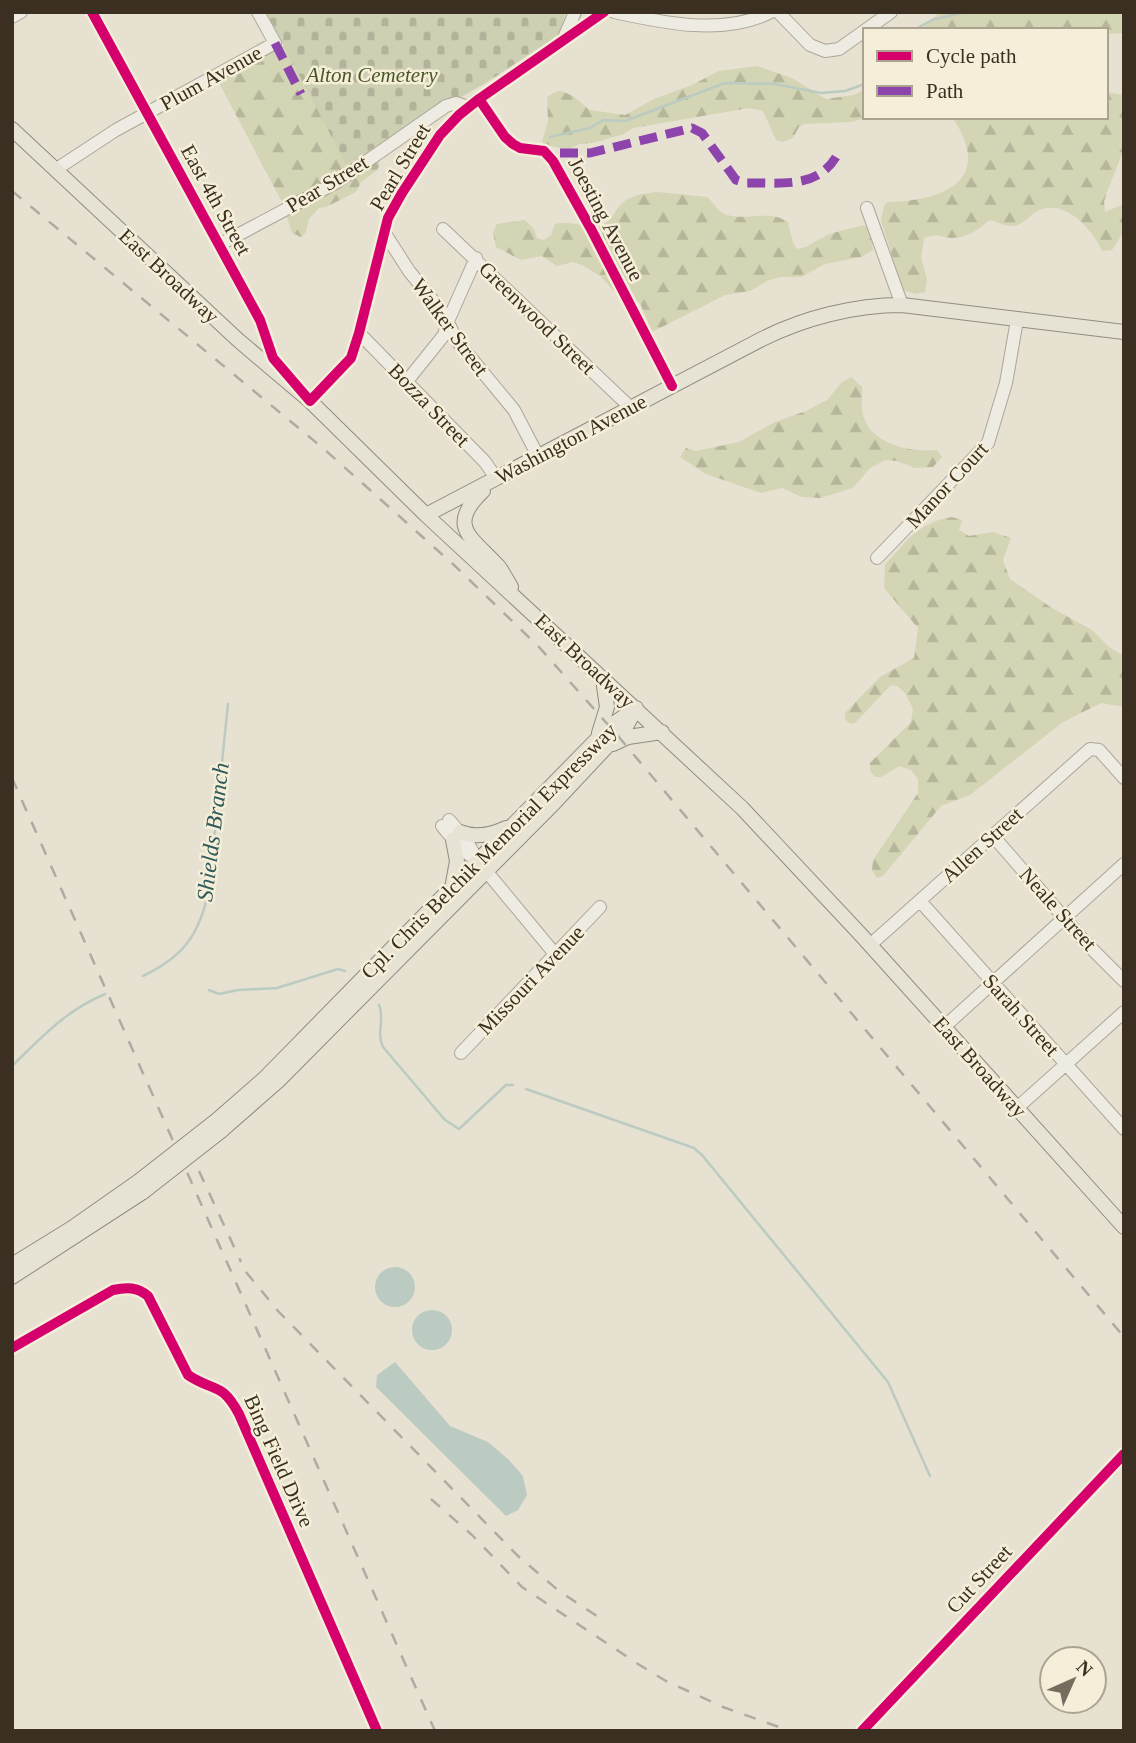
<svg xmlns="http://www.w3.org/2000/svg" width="1136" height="1743" font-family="'Times New Roman',serif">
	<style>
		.forest { fill: url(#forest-firs) }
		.cemetery { fill: url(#cemetery-stones) }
		.water { fill: #bccbc2 }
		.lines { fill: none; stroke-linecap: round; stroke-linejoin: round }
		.stream { stroke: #bccbc2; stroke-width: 2.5 }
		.minor-casing { stroke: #aca699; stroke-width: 14 }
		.major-casing { stroke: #918c81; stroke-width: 16 }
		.minor { stroke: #eeebe3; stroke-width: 12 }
		.major { stroke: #e6e2d4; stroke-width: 14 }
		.rail { stroke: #aeaba3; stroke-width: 2.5; stroke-dasharray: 12 12; stroke-linecap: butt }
		.major-bridge-casing { stroke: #918c81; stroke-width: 16; stroke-linecap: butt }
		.major-bridge { stroke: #e6e2d4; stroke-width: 14 }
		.quiet { stroke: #8e44ad; stroke-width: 9; stroke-dasharray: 18 9; stroke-linecap: butt }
		.cycleway-casing { stroke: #f5efd9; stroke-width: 15 }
		.cycleway { stroke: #d6006c; stroke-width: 10 }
		.labels { text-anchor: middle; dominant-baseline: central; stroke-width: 5; stroke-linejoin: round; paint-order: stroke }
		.park-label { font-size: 21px; font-style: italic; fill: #495728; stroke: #f5efd9 }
		.street-label { font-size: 21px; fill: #3b2f21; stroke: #f5efd9 }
		.water-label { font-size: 23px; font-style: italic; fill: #315a5a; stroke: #f5efd9 }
	</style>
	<defs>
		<pattern id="forest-firs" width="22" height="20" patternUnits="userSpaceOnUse" patternTransform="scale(1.75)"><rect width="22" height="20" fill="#d3d5b4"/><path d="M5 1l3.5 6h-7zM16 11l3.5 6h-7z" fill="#b6b79a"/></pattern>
		<pattern id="cemetery-stones" width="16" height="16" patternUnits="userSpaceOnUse" patternTransform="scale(1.75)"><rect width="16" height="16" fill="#ced0b3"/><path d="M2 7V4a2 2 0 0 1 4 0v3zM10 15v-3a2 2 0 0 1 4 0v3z" fill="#b2b39a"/></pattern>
	</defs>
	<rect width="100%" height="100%" fill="#e6e1d1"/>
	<!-- forest -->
	<path class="forest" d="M940,12H1124V33L1106,34V30H920Z
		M292,44L380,123L379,167L376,171L361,182L356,192L326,207L319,208L309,219L306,232L301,237L292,233L283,204L217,79L274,49Z
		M757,66L792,78L826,99L854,95L865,89V117H869L851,122L804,124L799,127L793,138L783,142L776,140L763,111L749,108L633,128L624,134L593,143L579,144L567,150L544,144L542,141L548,121L547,97L555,92L561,91L573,96L590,110L625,115L654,99L692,85L719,71Z
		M1106,92L1124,95V149L1107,192L1104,202L1105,212L1124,204V231L1112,250L1102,251C1092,228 1062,195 1034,213C1027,218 1021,227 1011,226C1005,226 996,222 990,220C979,229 967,238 952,238C938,238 941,232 924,238L921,258L927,279L925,292L915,294L903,290L881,221L884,206L888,202C945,201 995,179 952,117H1106Z
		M657,192L707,197C715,203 717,212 727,215C748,221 769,209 788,222L793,243L797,249L806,247L829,234L864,225L870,230L873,250L861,257L825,264L801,277H780L767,281L750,291L725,295L652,332L640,303L614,291L599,275L582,265L573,262L557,266L542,256L521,260L496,247L493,233L497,224L525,220L534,229L537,238L544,240L551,235L555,224C570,219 586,230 603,224C611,221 613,214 618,208C628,195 641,194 657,192Z
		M851,377L862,387C862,396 861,406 863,415C870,444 911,453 937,450L942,457L933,467L915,468L897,461L885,460L870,468L853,488L820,498L802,497L782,488L761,493L706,474L680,457L686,448L696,451L739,442L775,422L806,411L827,400L842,382Z
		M952,517L962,520L959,530L969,536L993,532L1011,538L1003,560L1010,579L1052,608L1092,630L1109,647L1124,656V707L1101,703L1063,722L970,795L941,806L883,876L877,878L872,870L873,860L918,793V779L911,770L899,766L881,777H875L870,770V763L911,722L913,709L905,693L897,686L891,685L854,724L849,723L845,719V713L880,677L914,658L918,628L884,588L885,565C907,541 917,523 952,517Z"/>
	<!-- cemetery -->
	<path class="cemetery" d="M266,12H566L559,35L484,84L346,164Z"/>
	<!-- water -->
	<path class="water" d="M375 1287a20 20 0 1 1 40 0a20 20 0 1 1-40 0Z
		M412 1330a20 20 0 1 1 40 0a20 20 0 1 1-40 0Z
		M395,1362L450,1426L488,1442L508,1459L523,1476L527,1495L518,1510L506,1516L376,1387L377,1375Z"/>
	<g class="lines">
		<!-- stream -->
		<path class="stream" d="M914,30L932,20L966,12
			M550,137L590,128L603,120L625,121L725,83L775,84L821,93L845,91L865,84
			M143,976C185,956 200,933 209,889L228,704
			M209,990L219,994L238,990L277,988L338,969L345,971
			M379,1005C385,1019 376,1033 383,1047L445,1120L459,1129L506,1085H513
			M12,1066C42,1037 65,1011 105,994
			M526,1089L694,1148L702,1155L888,1382L930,1476"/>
		<defs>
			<path id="minor" d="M92,12L260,320L273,358L292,380
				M614,12C664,23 723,36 771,12
				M778,12L810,45L825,51L839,49L891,12
				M12,17L21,12
				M563,40L575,12
				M479,99L505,137L513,144L520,148L544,151L553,161L591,229L672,386
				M55,170L116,130L275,43L258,12
				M867,208L902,305
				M443,229L631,408
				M384,232L409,271L444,314L457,341L514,410L538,456
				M219,245L337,182L446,106L456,103L468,107
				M359,333L485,462L496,478
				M407,381L444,335L448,321L476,258
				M304,394L310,401L351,358L359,333L388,218L402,193L440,135L459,115L479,99L604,12
				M877,558L988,443L1006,383L1017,320
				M449,820L467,841L477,860L555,954
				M442,826L462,850L477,860
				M993,836L1086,943L1124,981
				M920,901L1124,1129
				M870,945L1090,749L1099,750L1124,778
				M944,1027L1124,864
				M461,1053L600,907
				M1017,1108L1124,1012
				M12,1348L113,1290C127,1287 137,1287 148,1296L188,1375C215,1393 221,1381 239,1414L377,1731
				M862,1731L1124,1454"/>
			<path id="major" d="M12,129L238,340L310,401L426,515L742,808L862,936L1124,1227
				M483,491C445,527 473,538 499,567C503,573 507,580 511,587
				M426,515L762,339C804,318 854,305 902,305L1124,332
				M599,733L607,707L603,679
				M613,744L628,737L662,732
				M460,832C475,838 491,835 506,828
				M453,883L457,861L453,840
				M217,1120L265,1078L610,726L635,709
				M221,1131L278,1081L554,803L627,725L636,708
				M12,1265L72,1228L139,1181
				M12,1277L143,1192"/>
		</defs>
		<!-- minor casing -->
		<use href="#minor" class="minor-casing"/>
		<!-- major casing -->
		<use href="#major" class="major-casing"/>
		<!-- minor -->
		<use href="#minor" class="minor"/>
		<!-- major -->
		<use href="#major" class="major"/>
		<!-- rail -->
		<path class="rail" d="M12,191L324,449L454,565L539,647L618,736L1124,1337
			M12,778L435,1731
			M199,1171L241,1262
			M246,1272L278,1311L518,1556L559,1591L606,1622
			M431,1499L472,1535L522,1587L638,1664L666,1681L723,1707L790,1731"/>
		<defs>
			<path id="major-bridge" d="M139,1181L217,1120
				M143,1192L221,1131"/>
		</defs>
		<!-- major-bridge casing -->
		<use href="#major-bridge" class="major-bridge-casing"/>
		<!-- major-bridge -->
		<use href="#major-bridge" class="major-bridge"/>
		<!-- quiet -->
		<path class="quiet" d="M275,43L301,94
			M560,153H590L692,128L702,133L736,180L745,183C778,182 816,190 836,157"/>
		<defs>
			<path id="cycleway" d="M92,12L260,320L273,358L310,401L351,358L359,333L388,218L402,193L440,135L459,115L479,99L604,12
				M479,99L505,137L513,144L520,148L544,151L553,161L591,229L672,386
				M12,1348L113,1290C127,1287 137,1287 148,1296L188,1375C215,1393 221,1381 239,1414L377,1731
				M862,1731L1124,1454"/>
		</defs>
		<!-- cycleway casing -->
		<use href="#cycleway" class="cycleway-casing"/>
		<!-- cycleway -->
		<use href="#cycleway" class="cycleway"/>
	</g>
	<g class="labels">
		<!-- park labels -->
		<g class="park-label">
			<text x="372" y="75">Alton Cemetery</text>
		</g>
		<!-- street labels -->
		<g class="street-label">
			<text transform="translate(211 78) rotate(-29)">Plum Avenue</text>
			<text transform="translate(400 167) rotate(-59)">Pearl Street</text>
			<text transform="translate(327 184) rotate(-31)">Pear Street</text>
			<text transform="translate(216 200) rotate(61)">East 4th Street</text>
			<text transform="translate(606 219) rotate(62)">Joesting Avenue</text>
			<text transform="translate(169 276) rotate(43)">East Broadway</text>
			<text transform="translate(537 318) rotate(44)">Greenwood Street</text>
			<text transform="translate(450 327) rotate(54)">Walker Street</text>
			<text transform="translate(429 405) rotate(46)">Bozza Street</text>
			<text transform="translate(571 439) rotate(-28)">Washington Avenue</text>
			<text transform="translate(947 485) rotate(-47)">Manor Court</text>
			<text transform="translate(585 661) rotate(43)">East Broadway</text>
			<text transform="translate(982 845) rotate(-42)">Allen Street</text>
			<text transform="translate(489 851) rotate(-45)">Cpl. Chris Belchik Memorial Expressway</text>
			<text transform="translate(1058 909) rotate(48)">Neale Street</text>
			<text transform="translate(531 980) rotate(-46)">Missouri Avenue</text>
			<text transform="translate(1021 1015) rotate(48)">Sarah Street</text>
			<text transform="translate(980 1067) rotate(48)">East Broadway</text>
			<text transform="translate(279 1461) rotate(66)">Bing Field Drive</text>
			<text transform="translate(979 1579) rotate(-47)">Cut Street</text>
		</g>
		<!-- water labels -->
		<g class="water-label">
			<text transform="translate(213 832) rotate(-83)">Shields Branch</text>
		</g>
	</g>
	<!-- border -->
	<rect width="1136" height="1743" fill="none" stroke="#3b2f21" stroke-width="28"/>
	<!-- legend -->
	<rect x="863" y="28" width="245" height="91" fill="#f5efd9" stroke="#aba28f" stroke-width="2"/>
	<rect x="877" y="51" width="35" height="10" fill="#d6006c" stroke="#aba28f" stroke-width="2"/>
	<text x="926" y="63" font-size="21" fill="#3b2f21">Cycle path</text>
	<rect x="877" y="86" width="35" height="10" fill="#8e44ad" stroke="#aba28f" stroke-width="2"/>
	<text x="926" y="98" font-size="21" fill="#3b2f21">Path</text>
	<!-- north arrow -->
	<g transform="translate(1073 1680) rotate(45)"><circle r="33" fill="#f5efd9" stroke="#aba28f" stroke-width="2"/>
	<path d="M0-5L12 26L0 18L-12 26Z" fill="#776d5f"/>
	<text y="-10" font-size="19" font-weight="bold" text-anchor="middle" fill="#3b2f21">N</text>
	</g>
</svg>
